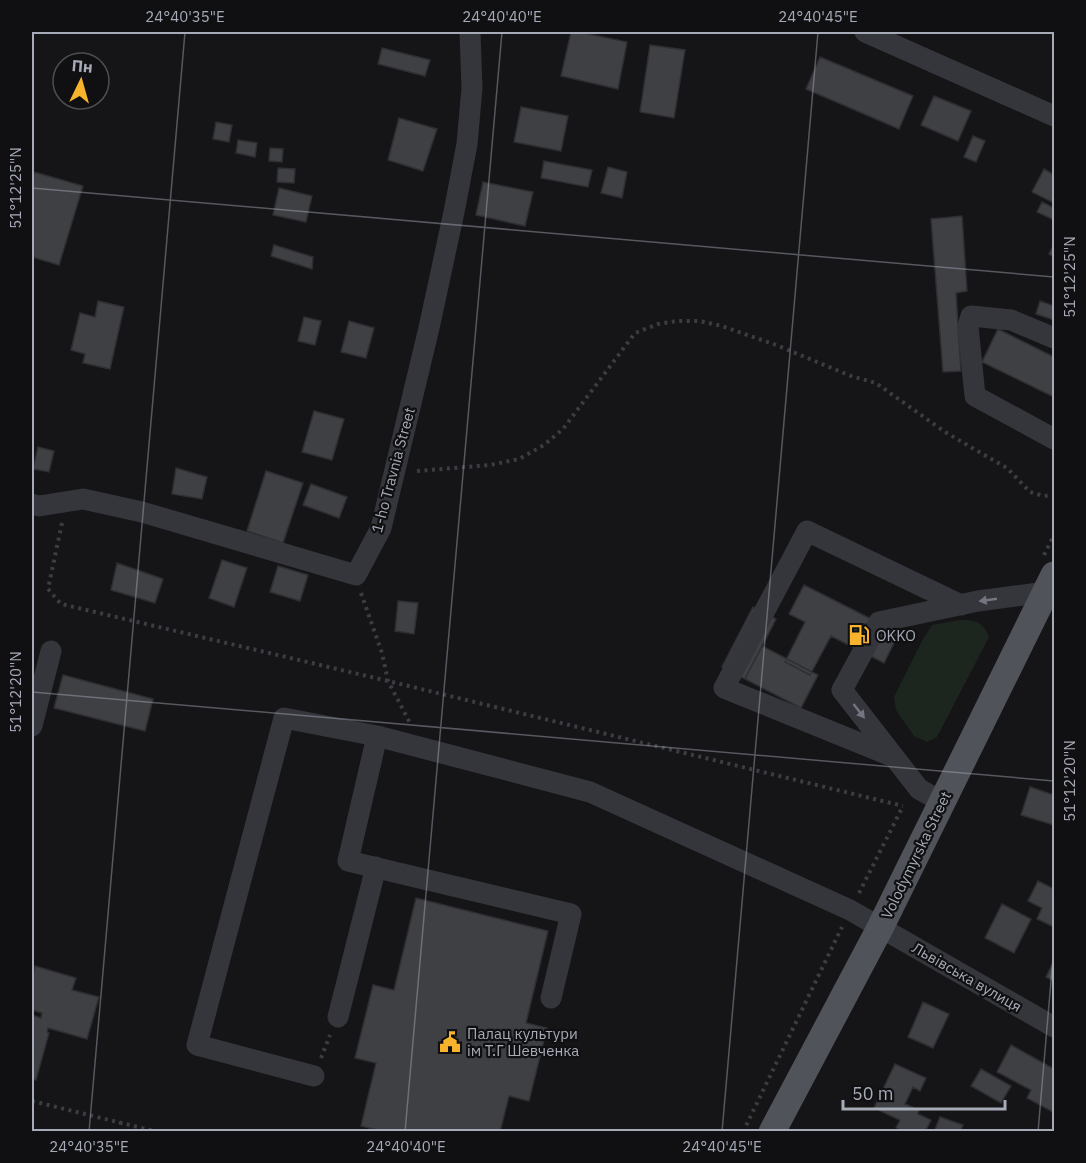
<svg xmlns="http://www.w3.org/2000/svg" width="1086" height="1163" font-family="'IBM Plex Sans',sans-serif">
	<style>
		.grass { fill: #1c251e }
		.building { fill: #3f4044; stroke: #2f2e33; stroke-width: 1.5 }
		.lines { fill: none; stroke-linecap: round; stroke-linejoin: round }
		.path { stroke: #3b3d43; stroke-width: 4; stroke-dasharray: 3 4.5; stroke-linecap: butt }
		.minor { stroke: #35363c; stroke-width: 21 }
		.major { stroke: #51535b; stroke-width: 27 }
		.oneway { fill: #737680 }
		.ticks { fill: none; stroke: #a6abb7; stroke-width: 1.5; stroke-opacity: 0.45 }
		.labels { text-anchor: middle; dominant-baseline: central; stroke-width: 4.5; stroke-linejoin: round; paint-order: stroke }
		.street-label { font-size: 15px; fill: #a6abb7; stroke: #101012 }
		.poi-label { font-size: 15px; fill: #a6abb7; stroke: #101012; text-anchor: start }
		.neatline { fill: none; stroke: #a6abb7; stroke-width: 2 }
		.ticks-label { font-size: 15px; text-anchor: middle; fill: #a6abb7 }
	</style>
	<rect width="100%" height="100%" fill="#151517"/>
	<!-- grass -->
	<path class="grass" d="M960,620C976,620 983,622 989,637L937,737L927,742L914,736L896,710L894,697L923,639L932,625Z"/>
	<!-- building -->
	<path class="building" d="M571,32H579L627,42L618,89L561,76Z
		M650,45L685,50L674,118L640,112Z
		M382,48L430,60L425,76L378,64Z
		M820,57L913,96L899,129L806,89Z
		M934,96L971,111L958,141L921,125Z
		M521,107L568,116L561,151L514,142Z
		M399,118L437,129L423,171L388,160Z
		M216,122L232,125L229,142L213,139Z
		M973,136L985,141L976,162L964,157Z
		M238,140L257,143L255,157L236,153Z
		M270,148L283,149L282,162L269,161Z
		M544,161L592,170L588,187L541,178Z
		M608,167L627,172L622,198L601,193Z
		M278,168L295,169L294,183L277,182Z
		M1044,169L1054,175V203L1032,192Z
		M34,172L83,186L59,265L32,257V181Z
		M483,182L533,192L525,226L476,215Z
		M279,188L312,196L306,222L273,215Z
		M1042,202L1054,208V220L1037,212Z
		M962,216L967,291L956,293L961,371L943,372L931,219Z
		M1054,244V257L1049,254Z
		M274,245L313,257L312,269L271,256Z
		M98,301L124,307L110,369L83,363L85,354L71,350L80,313L95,317Z
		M1040,301L1054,306V320L1036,314Z
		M304,317L321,321L315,345L298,341Z
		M349,321L374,328L366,358L341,352Z
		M998,329L1054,357V397L982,362Z
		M314,411L344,419L332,460L302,452Z
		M38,447L54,451L49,472L33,469Z
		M176,468L207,477L202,499L172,494Z
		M266,471L303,483L283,543L247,531Z
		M311,484L347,497L339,518L303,505Z
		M222,560L247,568L234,607L209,598Z
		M117,563L163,579L155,603L111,590Z
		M278,566L308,575L300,601L270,592Z
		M804,585L899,633L884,663L831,636L810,675L785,662L805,622L789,614Z
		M398,601L418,603L414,634L395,631Z
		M753,607L776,619L745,679L722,667Z
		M762,646L818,675L801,708L745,679Z
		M63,675L153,699L145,731L54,708Z
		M1030,787L1054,795V825L1021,815Z
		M1038,881L1054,889V927L1037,919L1042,908L1028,901Z
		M416,898L548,931L526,1023L547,1028L529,1101L509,1096L500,1132H385L361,1126L376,1063L355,1058L373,985L394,990Z
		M1002,904L1031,919L1014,953L985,938Z
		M1054,961V981L1046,977Z
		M35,966L76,978L72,990L99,997L87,1039L48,1028L47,1032L49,1033L36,1080L32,1079V1015L41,1018L42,1013L32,1010V979Z
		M923,1002L949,1014L933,1048L908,1037Z
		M1011,1045L1054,1069L1053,1112L1027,1098L1031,1090L997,1072Z
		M895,1064L926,1078L920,1091L913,1087L905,1104L919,1110L918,1114L931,1120L925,1132H904L896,1128L900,1120L874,1108Z
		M981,1069L1011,1086L1001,1103L971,1086Z
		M940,1117L963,1125L960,1132H934Z"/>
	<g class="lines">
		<!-- path -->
		<path class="path" d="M417,471L490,465L519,459L544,445L563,429L635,333L658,324L677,321H699L722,326L776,345L851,376L876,383L945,432L1007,468L1030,492L1044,496L1054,495
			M62,523L48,589L61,604L388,681L903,806
			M1044,555L1054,535
			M361,593L382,653L388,681L410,723
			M859,893L903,806
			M321,1058L330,1035
			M32,1101L158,1132
			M119,1132L121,1121
			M743,1132L842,927"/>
		<!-- minor -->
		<path class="minor" d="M865,32L1054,116
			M1054,338L1011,320L971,316L968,326L975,396L1054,439
			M32,504L39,506L83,499L142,512L356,575L381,528L429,328L454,212L467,144L472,88L470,32
			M32,726L51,651
			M377,736L348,861L571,914L551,998
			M894,757L724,688L807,531L961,605
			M942,802L919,789L842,690L879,622L978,601L1046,592L1054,596
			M338,1017L376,867
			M314,1076L197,1045L284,718L377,736L590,792L850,910L1054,1027"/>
		<!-- major -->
		<path class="major" d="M772,1132L880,928L1054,575"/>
	</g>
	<!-- one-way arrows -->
	<defs><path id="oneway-solid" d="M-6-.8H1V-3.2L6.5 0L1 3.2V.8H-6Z" transform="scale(1.5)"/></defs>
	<g class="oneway">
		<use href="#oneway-solid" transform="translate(988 600) rotate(172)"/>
		<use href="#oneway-solid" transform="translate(859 711) rotate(52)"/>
	</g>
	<!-- ticks -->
	<path class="ticks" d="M32,188L1054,277M32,692L1054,781M89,1132L185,32M405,1132L502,32M722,1132L818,32M1038,1132L1054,946"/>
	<!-- icons -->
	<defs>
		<symbol id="fuel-bare" viewBox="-9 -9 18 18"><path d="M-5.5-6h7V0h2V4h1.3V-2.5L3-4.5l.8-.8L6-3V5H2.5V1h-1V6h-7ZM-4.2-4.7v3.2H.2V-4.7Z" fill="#f8b32c" stroke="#101012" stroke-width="2.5" paint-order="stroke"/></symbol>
		<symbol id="civic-bare" viewBox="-9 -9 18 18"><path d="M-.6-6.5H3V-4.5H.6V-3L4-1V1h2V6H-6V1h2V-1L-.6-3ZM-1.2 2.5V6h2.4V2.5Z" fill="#f8b32c" stroke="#101012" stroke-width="2.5" paint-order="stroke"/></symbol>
	</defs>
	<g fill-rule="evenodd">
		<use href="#fuel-bare" x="844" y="620" width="30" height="30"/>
		<use href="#civic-bare" x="435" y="1027" width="30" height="30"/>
	</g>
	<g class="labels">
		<!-- street labels -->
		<g class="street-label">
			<text transform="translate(393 470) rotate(-75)">1-ho Travnia Street</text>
			<text transform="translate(916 855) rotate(-64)">Volodymyrska Street</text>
			<text transform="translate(967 977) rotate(30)">Львівська вулиця</text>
		</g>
		<!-- poi labels -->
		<g class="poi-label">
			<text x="876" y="635">OKKO</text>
			<text x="467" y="1033">Палац культури<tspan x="467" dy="17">ім Т.Г Шевченка</tspan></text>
		</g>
	</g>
	<!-- border -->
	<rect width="1086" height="1163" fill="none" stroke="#101012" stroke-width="66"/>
	<!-- north arrow -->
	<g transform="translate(81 81) rotate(5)"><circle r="28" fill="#101012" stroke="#4c4e54" stroke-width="1.5"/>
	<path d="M0-4.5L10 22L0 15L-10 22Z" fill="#f8b32c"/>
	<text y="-9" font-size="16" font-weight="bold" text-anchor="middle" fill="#a6abb7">Пн</text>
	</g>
	<!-- scale -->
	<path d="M843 1100v9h162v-9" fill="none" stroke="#a6abb7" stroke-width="3"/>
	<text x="852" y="1100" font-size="18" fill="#a6abb7" stroke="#101012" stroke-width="4.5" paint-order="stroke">50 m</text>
	<rect x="33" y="33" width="1020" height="1097" class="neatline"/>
	<g class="ticks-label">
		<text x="185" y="22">24°40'35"E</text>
		<text x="502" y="22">24°40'40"E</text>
		<text x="818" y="22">24°40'45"E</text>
		<text transform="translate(16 188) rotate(-90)" y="5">51°12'25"N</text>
		<text transform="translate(1070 277) rotate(-90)" y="5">51°12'25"N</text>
		<text transform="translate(16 692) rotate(-90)" y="5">51°12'20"N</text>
		<text transform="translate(1070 781) rotate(-90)" y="5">51°12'20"N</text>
		<text x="89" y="1152">24°40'35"E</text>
		<text x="406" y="1152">24°40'40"E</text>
		<text x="722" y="1152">24°40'45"E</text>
	</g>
</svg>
